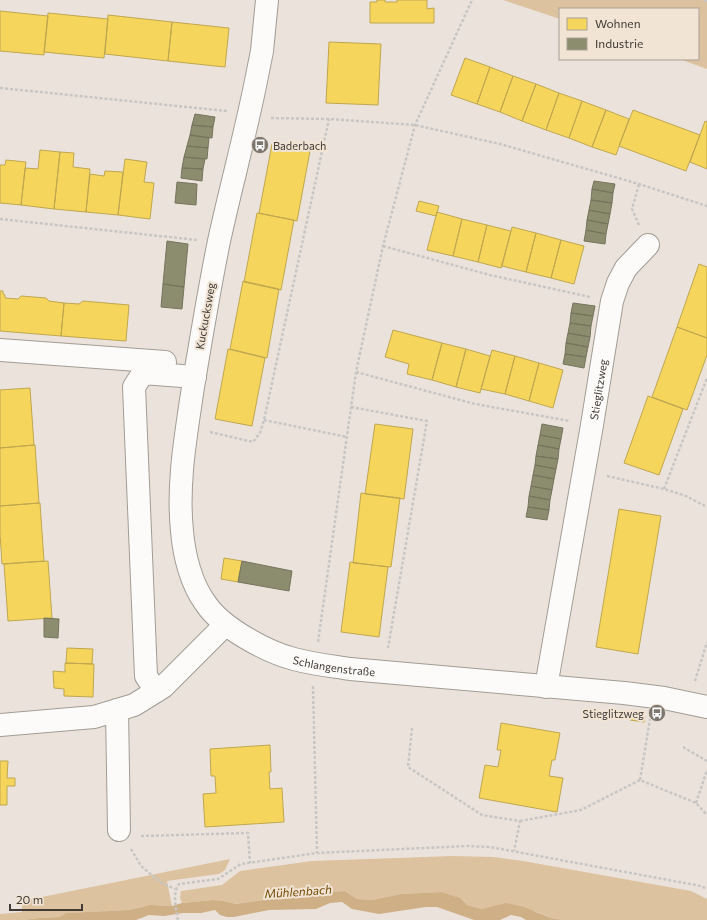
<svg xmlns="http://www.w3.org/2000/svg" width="707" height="920" font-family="Commissioner,sans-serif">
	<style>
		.forest { fill: #ddc2a0 }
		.water { fill: #cfaf86 }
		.homes { fill: #f6d55c; stroke: #bfa750 }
		.industry { fill: #8c8c6e; stroke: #75745d }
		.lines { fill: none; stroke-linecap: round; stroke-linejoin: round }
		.minor-casing { stroke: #a19c95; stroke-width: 24 }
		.path { stroke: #c8c6c4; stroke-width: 2.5; stroke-dasharray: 3 2; stroke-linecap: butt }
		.minor { stroke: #fcfbfa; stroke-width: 22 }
		.labels { text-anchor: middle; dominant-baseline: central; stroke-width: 4; stroke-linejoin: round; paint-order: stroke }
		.poi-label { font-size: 11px; fill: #403b35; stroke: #f1e4d5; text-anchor: start }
		.street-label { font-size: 11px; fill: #403b35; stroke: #f1e4d5 }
		.water-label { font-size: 12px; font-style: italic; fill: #734a00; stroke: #f1e4d5 }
	</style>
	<rect width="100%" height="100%" fill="#ebe3db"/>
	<!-- forest -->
	<path class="forest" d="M503,0H707V69L679,59H698V9H560V19Z
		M453,856L494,857L523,861L691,891L707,899V920H563L551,918L535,911L491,908L482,909L467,905L459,898L442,892L401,894L372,900L357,899L345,891L329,892L321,895L303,896H291L236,904L224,901L213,900L182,903L180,898L181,891L222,885L240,871L312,861Z
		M230,859L225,870L219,874L167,881L172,906L150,905L129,910L66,913L61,917L39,918L23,920H0V914L22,912V901Z"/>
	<!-- water -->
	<path class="water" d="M345,891L357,899L372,900L401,894L442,892L460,898L467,905L482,909L506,903L524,907L551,918L563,920H526L521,917L511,915L500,920H474L437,907H426L379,914L352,909L342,902L330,903L316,909L269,910L234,917H227L220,915L215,910L201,913H183L164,916L149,915L136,920H23L39,918L60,917L66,913L129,910L150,905L172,906L182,903L213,900L224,901L236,904L291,896H303L321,895L329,892Z"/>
	<!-- homes -->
	<path class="homes" d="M377,0H385V2H397V0H427V9L434,8V23H370V2H377Z
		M0,11L48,16L44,55L0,51Z
		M48,13L108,19L104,58L44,52Z
		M108,15L172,22L168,61L105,54Z
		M172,22L229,28L225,67L168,61Z
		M329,42L381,44L378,105L326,103Z
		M465,58L490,67L477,104L451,95Z
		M490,67L513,76L500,112L477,104Z
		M513,76L536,84L522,121L500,112Z
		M536,84L559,93L546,130L522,121Z
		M559,93L582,101L569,138L546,130Z
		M582,101L606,110L592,147L569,138Z
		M606,110L629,119L616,155L592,147Z
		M633,110L700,135L686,171L619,146Z
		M705,121L707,122V169L690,162Z
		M272,144L310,151L297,221L259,213Z
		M40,150L60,152L54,209L21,205L25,168L38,169Z
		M60,152L74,153L73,167L90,169L86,212L54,209Z
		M125,159L147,162L144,182L154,183L150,219L118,215Z
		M6,160L26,162L21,205L0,203V165H5Z
		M105,171L123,172L118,215L86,212L90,174L104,176Z
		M419,201L439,206L436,216L416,211Z
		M437,212L462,219L453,256L427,250Z
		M257,213L294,220L281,290L244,282Z
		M462,219L487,225L478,262L453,256Z
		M487,225L511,231L501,268L478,262Z
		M512,227L536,233L526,272L502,266Z
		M536,233L561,240L551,278L526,272Z
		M561,240L584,246L574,284L551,278Z
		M699,264L707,267V338L677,327Z
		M243,281L279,289L267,358L230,349Z
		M0,291H3V294L5,295V298L18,299L21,296L46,298L49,301L64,303L61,336L0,331Z
		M83,301L129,305L126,341L61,336L64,303L79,304Z
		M677,327L707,338V355L687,410L652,397Z
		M393,330L442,343L432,380L407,374L409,364L385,357Z
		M442,343L466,349L456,387L432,380Z
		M228,349L265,358L252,426L215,419Z
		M466,349L490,356L480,393L456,387Z
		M492,350L515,356L505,394L481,389Z
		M515,356L539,363L529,401L505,394Z
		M539,363L563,370L553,408L529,401Z
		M30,388L34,445L0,448V390Z
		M648,396L683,409L659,475L624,463Z
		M375,424L413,429L404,499L365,494Z
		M35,445L39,503L0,506V448Z
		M361,493L400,498L391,567L353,563Z
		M40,503L44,561L2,564L0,533V506Z
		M619,509L661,516L638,654L596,647Z
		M224,558L242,561L238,582L221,579Z
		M48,561L52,618L8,621L4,564Z
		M350,562L388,567L379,637L341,632Z
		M67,648L93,649L92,664L66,663Z
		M65,663L94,664L93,697L64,696V689L54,688L53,671L65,672Z
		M631,714L645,717L644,722L630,720Z
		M501,723L560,733L555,760H552L549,776L563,778L557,812L479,798L485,765L498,767L501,750H497Z
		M270,745L271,772H269L270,789L282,788L284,822L205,827L203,794L216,793L215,776H211L210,749Z
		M0,761H8L7,778H15V786H7V805H0Z"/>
	<!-- industry -->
	<path class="industry" d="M195,114L215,117L213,127L192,125Z
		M192,125L213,127L212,138L190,135Z
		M190,135L209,138L208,148L187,146Z
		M187,146L208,148L207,159L184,157Z
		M184,157L205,159L203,169L182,168Z
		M182,168L203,169L202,181L181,178Z
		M594,181L615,184L613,193L592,189Z
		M177,182L197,184L196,205L175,203Z
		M592,189L613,193L612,203L591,200Z
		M591,200L612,203L610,214L589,210Z
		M589,210L610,214L608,224L587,220Z
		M587,220L608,224L606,234L586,230Z
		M586,230L606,234L605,244L584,241Z
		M167,241L188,244L184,287L163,284Z
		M163,284L184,287L182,309L161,307Z
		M573,303L595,306L593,316L571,313Z
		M571,313L593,316L591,326L570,323Z
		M570,323L591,326L590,337L568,333Z
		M568,333L590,337L588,347L566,343Z
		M566,343L588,347L586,357L565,354Z
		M565,354L586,357L584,368L563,364Z
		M542,424L563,428L561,439L540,435Z
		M540,435L561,439L559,449L538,445Z
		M538,445L559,449L558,459L536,456Z
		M536,456L558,459L556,469L535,465Z
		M535,465L556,469L554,479L533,475Z
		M533,475L554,479L552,490L531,486Z
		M531,486L552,490L550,500L529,496Z
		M529,496L550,500L549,510L528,507Z
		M528,507L549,510L547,520L526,517Z
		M242,561L292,571L289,591L238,582Z
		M44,618L59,619L58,638L44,637Z"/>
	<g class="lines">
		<defs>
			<g id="minor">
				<path id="s1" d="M267,0L262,51L257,76C246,132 231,186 219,241C209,290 201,339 193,387C186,435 177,483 182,531C184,555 191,584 206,604C222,628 267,652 294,659C312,664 331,666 350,669L624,693L664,698L707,707"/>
				<path d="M0,350L165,362"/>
				<path id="s2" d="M546,687L592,425L612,301L618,283L626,268L648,245"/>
				<path d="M156,691L146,676L134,387L143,373L195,377"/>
				<path d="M117,710L119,830"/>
				<path d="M0,725L94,717L134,705L163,687L225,625"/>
			</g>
		</defs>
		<!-- minor casing -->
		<use href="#minor" class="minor-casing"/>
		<!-- path -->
		<path class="path" d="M704,0L707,1
			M0,88L227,111
			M271,118L329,119L415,125L500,144L639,184L707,206
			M0,219L197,240
			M639,225L632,209L639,184
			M383,246L490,275L590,297
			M356,372L475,404L570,421
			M351,407L427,421L388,648
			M264,420L347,437
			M210,432L253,442L260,433L264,420L329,119
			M607,476L664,489L686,496L707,507
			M664,489L707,378
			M318,642L356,372L383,246L415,125L472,0
			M695,681L707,642
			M313,686L317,853
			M412,728L408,767L482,815L520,821L514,851
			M683,747L707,761
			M640,780L650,719
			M696,803L707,770
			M520,821L581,810L640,780L696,803L707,815
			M141,836L248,833L250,863
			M131,849L141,866L160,882L175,889
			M178,920C176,909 172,894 179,884L218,879L241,864L317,853L467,846L490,847L701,886L707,889"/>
		<!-- minor -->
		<use href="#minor" class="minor"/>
	</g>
	<!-- icons -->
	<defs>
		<symbol id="bus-disc" viewBox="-11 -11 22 22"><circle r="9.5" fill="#7c766f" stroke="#f1e4d5"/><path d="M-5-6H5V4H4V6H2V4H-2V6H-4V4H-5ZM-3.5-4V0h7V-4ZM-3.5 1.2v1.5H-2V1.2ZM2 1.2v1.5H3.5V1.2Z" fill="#fff"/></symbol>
	</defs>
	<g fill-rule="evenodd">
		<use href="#bus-disc" x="250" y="135" width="20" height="20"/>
		<use href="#bus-disc" x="647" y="703" width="20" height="20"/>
	</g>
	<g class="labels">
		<!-- poi labels -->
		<g class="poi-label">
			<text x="273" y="145">Baderbach</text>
			<text x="644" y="713" text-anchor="end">Stieglitzweg</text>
		</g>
		<!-- street labels -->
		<g class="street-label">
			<text transform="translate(205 316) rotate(-80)">Kuckucksweg</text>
			<text stroke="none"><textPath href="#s2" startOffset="302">Stieglitzweg</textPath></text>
			<text stroke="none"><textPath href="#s1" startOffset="763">Schlangenstraße</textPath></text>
		</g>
		<!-- water labels -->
		<g class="water-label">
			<text transform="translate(298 891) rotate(-4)">Mühlenbach</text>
		</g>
	</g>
	<!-- legend -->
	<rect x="559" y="8" width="140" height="52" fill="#f1e4d5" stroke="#aaa095"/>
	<rect x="567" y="18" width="20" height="12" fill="#f6d55c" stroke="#aaa095"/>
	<text x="595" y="28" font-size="12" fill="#403b35">Wohnen</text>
	<rect x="567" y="38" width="20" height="12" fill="#8c8c6e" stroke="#aaa095"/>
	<text x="595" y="48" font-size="12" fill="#403b35">Industrie</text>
	<!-- scale -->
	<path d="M10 904v6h72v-6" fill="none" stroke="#403b35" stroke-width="2"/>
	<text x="16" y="904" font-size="12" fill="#403b35" stroke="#f1e4d5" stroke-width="3" paint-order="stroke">20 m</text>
</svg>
